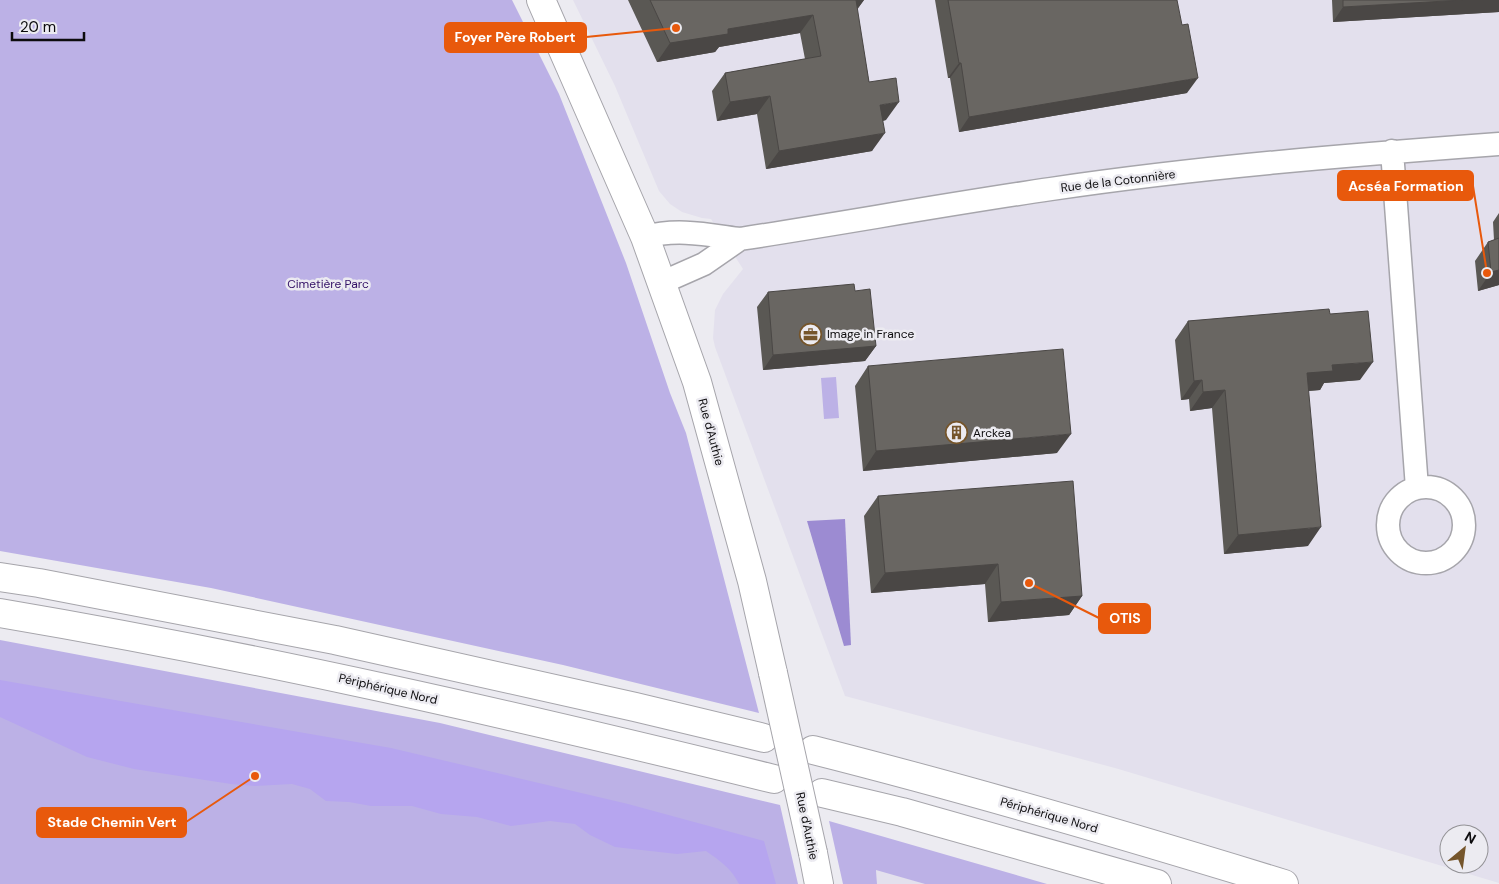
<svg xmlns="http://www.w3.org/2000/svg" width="1499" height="884" font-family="'DM Sans',sans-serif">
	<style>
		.built { fill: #e3e0ed; fill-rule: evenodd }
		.green { fill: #bcb1e6 }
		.forest { fill: #b6a5ef }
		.water { fill: #9c8bd2 }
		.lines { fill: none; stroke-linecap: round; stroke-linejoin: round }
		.street-casing { stroke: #a6a5ab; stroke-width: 25 }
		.secondary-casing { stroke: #a6a5ab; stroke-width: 30 }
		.highway-casing { stroke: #a6a5ab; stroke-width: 30 }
		.street { stroke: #fff; stroke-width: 22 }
		.secondary { stroke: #fff; stroke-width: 28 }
		.highway { stroke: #fff; stroke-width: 28 }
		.secondary-bridge-casing { stroke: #a6a5ab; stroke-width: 30; stroke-linecap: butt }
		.secondary-bridge { stroke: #fff; stroke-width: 28 }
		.wall { fill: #5a5854 }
		.shaded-wall { fill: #4a4745 }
		.building { fill: #696662; stroke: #4a4745 }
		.labels { text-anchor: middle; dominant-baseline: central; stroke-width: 5; stroke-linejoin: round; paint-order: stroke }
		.street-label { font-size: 12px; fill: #0d0c0e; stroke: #ecebf1 }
		.park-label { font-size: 12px; fill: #316; stroke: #ecebf1 }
		.poi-label { font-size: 12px; fill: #0d0c0e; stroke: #ecebf1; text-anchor: start }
		.leader { fill: none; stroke: #e8590c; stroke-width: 2 }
		.callout-dot { fill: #e8590c; stroke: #ecebf1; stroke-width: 2 }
		.callout { fill: #e8590c; stroke: #e8590c; stroke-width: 2 }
		.callout-label { font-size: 14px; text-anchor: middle; font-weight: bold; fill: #fff }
	</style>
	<rect width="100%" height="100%" fill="#ecebf1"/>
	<!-- built -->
	<path class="built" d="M573,0H1499V883L1115,768L845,696L715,347L713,338L715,310L723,294L743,269L711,219L702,218L682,212L670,204L659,191L615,86ZM1449,834H1479V864H1449Z
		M876,869L925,884H877Z"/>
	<!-- green -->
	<path class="green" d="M0,0H512L559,94L626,263L670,393L686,433L759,713L563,665L211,588L0,551Z
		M836,377L839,418L824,419L821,378Z
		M0,640L440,723L780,805L798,884H0Z
		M829,821L1047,884H925L876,870L877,884H843Z"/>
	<!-- forest -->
	<path class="forest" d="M0,680L391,748L628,804L764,841L776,884H739C732,869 719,860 706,851L677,854L615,847L590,835L575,824L550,821L511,826L477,817L441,814L412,806H371L349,802L326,801L310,789L292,784L255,786L231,784L134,769L87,757L0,717Z"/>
	<!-- water -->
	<path class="water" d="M845,519L851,645L844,646L807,521Z"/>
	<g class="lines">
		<defs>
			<path id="street" d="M1392,151L1417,488
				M645,237C677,228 709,235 740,239C844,223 948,204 1051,189C1200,167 1350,155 1499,144
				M661,283L704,264L740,239
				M1388 525a38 38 0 1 1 76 0a38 38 0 1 1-76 0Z"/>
			<path id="secondary" d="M541,0L645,237L697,382L752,581L773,673
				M813,853L819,884"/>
			<path id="highway" d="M0,577L39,583L335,640L635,707L764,738
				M0,613C260,657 518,716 774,779
				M813,750C971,790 1128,836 1284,884
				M822,793L902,812L1157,884"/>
		</defs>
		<!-- street casing -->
		<use href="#street" class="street-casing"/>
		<!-- secondary casing -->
		<use href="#secondary" class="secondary-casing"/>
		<!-- highway casing -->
		<use href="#highway" class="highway-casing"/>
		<!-- street -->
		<use href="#street" class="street"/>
		<!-- secondary -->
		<use href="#secondary" class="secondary"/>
		<!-- highway -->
		<use href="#highway" class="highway"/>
		<defs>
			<path id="secondary-bridge" d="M773,673L813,853"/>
		</defs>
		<!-- secondary-bridge casing -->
		<use href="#secondary-bridge" class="secondary-bridge-casing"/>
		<!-- secondary-bridge -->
		<use href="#secondary-bridge" class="secondary-bridge"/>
	</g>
	<!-- wall -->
	<path class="wall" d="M628,0H864L857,9L869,82L886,120L883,121L872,151L766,169L757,114L717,121L712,91L725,73L805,59L800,33L719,47L715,52L657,62Z
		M935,0H1177L1187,93L959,132L950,78H948Z
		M1332,0H1499V12L1333,22Z
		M1499,213V285L1478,291L1475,261L1488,242L1494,240L1493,222Z
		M855,291L876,346L865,361L763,370L757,307L768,292Z
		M1330,314L1360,380L1324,383L1320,390L1308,391V546L1224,554L1212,408L1190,411L1189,399L1181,400L1175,340L1188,321Z
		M868,366L1057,453L863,471L855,386Z
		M878,496L1082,596L1069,615L988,622L985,584L871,593L864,516Z"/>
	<!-- shaded-wall -->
	<path class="shaded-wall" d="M854,0H864L854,14Z
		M1463,0H1499V12L1333,22L1343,7Z
		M813,15L800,33L719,47L715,52L657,62L670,43L728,29Z
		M959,63H961L950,78H948Z
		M1198,78L1187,93L959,132L969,117Z
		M770,96L757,114L717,121L730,102Z
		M899,102L886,120L867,123L880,105Z
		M885,133L872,151L766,169L779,151Z
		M1499,270V285L1478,291L1491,272Z
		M876,346L865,361L763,370L773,355Z
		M1373,362L1360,380L1324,383L1320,390L1294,392L1307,373L1332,365Z
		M1202,380L1189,399L1181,400L1194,381Z
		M1225,390L1212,408L1190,411L1203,392Z
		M1071,434L1057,453L863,471L876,451Z
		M1321,527L1308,546L1224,554L1238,535Z
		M998,564L985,584L871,593L885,573Z
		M1082,596L1069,615L988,622L1001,602Z"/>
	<!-- building -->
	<path class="building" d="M650,0H856L869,82L896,78L899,102L880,105L885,133L779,151L770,96L730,102L725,73L821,56L813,15L728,29V34L670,43Z
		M948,0H1177L1182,25L1188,24L1198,78L969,117L961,63H959Z
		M1343,0H1463L1343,7Z
		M1499,238V270L1491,272L1488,242Z
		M854,284L855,291L870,289L876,346L773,355L768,292Z
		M1329,309L1330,314L1368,311L1373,362L1332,365L1333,371L1307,373L1321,527L1238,535L1225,390L1203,392L1202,380L1194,381L1188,321Z
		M1063,349L1071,434L876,451L868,366Z
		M1073,481L1082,596L1001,602L998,564L885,573L878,496Z"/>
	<!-- icons -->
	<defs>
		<symbol id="office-ring" viewBox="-11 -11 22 22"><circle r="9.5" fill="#ecebf1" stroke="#75552b" stroke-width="1.5"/><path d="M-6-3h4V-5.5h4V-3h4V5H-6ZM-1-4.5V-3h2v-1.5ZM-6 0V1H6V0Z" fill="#75552b"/></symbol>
		<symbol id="building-ring" viewBox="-11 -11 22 22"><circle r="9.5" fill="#ecebf1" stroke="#75552b" stroke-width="1.5"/><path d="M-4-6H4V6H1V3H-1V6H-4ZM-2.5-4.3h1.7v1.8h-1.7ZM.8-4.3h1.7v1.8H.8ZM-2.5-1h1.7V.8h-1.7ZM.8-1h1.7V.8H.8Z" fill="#75552b"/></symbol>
	</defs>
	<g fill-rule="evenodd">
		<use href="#office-ring" x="798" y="322" width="25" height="25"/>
		<use href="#building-ring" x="944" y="420" width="25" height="25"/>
	</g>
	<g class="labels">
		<!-- street labels -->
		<g class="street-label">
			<text transform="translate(1118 181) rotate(-7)">Rue de la Cotonnière</text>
			<text transform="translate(711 432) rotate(75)">Rue d'Authie</text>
			<text transform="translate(388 689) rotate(13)">Périphérique Nord</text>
			<text transform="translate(1049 815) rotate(16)">Périphérique Nord</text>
			<text transform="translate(807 826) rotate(78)">Rue d'Authie</text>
		</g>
		<!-- park labels -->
		<g class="park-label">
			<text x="328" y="284">Cimetière Parc</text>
		</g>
		<!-- poi labels -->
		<g class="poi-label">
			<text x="827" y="334">Image in France</text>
			<text x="973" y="433">Arckea</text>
		</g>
	</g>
	<!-- callouts -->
	<path class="leader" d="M676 28L586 37M1487 273L1473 186M1029 583L1099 618M255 776L186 822"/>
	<g class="callout-dot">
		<circle cx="676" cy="28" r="5"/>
		<circle cx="1487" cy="273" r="5"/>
		<circle cx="1029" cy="583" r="5"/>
		<circle cx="255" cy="776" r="5"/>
	</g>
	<g class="callout">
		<rect x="445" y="23" width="141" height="29" rx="5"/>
		<rect x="1338" y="171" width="135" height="29" rx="5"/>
		<rect x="1099" y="604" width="51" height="29" rx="5"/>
		<rect x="37" y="808" width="149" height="29" rx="5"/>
	</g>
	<g class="callout-label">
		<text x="515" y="42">Foyer Père Robert</text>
		<text x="1406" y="191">Acséa Formation</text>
		<text x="1125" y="623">OTIS</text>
		<text x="112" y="827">Stade Chemin Vert</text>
	</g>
	<!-- north arrow -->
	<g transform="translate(1464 849) rotate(29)"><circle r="24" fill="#ecebf1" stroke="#939296"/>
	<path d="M0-4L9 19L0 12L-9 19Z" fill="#75552b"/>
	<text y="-8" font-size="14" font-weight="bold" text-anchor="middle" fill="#0d0c0e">N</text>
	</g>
	<!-- scale -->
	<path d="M12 32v8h72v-8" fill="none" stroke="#0d0c0e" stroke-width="2.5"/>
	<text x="20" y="32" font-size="15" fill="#0d0c0e" stroke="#ecebf1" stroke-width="4" paint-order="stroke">20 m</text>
</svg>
